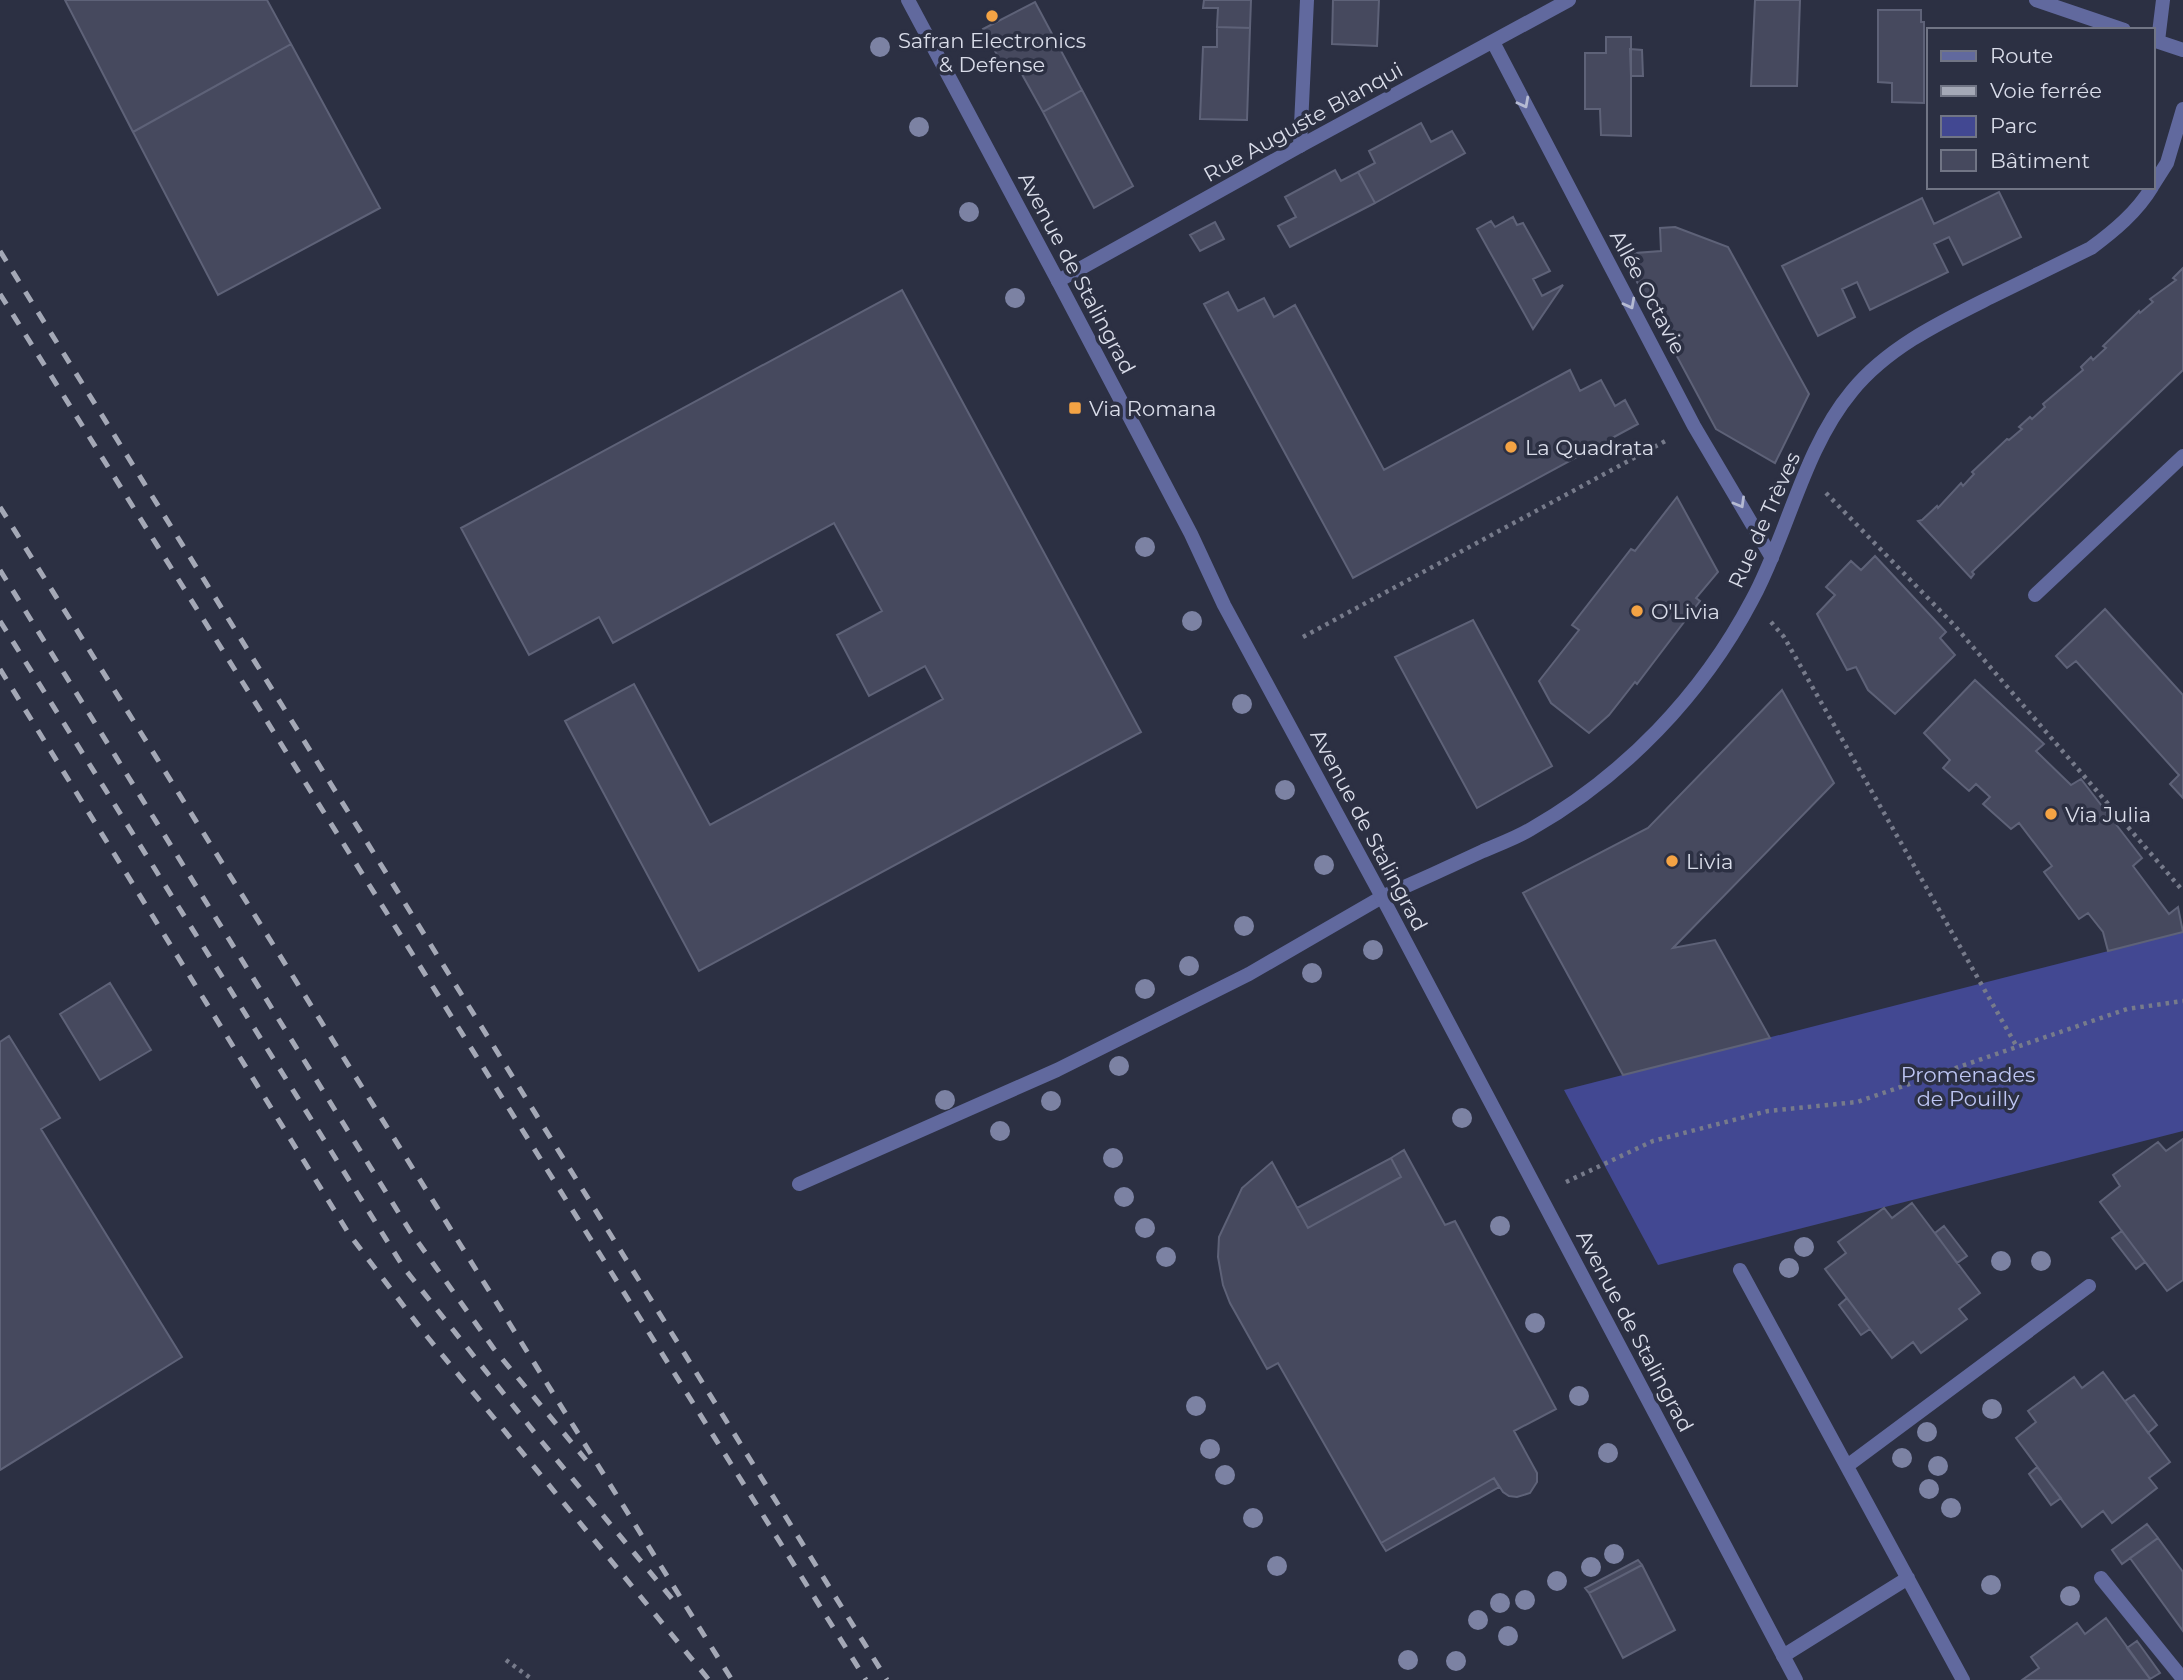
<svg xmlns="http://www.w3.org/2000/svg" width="2183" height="1680" font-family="Montserrat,sans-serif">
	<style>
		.green { fill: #424892 }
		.building { fill: #46495e; stroke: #5e6278; stroke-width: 2 }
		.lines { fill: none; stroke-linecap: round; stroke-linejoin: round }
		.path { stroke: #777b8b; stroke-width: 4.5; stroke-dasharray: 3.5 5; stroke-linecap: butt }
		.service { stroke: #61699e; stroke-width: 14 }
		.minor { stroke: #61699e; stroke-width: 14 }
		.tertiary { stroke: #61699e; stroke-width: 14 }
		.rail { stroke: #a4a8b6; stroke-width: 5; stroke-dasharray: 12 12; stroke-linecap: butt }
		.tree { fill: #7c82a3 }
		.oneway { stroke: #b5bad2 }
		.poi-dot { fill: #f4a344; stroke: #2c3043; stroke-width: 2.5 }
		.labels { text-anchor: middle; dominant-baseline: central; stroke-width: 7; stroke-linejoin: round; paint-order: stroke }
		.poi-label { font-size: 21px; fill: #d9dce9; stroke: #2c3043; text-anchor: start }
		.street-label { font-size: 21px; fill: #d9dce9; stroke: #2c3043 }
		.park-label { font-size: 21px; fill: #bdc5f2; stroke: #2c3043 }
	</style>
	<rect width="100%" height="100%" fill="#2c3043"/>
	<!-- green -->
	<path class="green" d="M2183,932V1131L1658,1265L1564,1090Z"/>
	<!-- building -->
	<path class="building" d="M65,0H267L291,44L133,132Z
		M1204,0H1251L1250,28L1217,27L1218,8H1203Z
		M1333,0H1379L1377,46L1332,44Z
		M1755,0H1800L1797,86H1751Z
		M1035,2L1082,90L1043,112L1014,60L1003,66L983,29Z
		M1878,10H1921V22H1924V103L1892,102V83L1878,82Z
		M1217,27L1250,28L1247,120L1200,119L1203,47H1217Z
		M1606,37H1631V136L1601,135L1600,109H1585V53H1606Z
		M291,44L380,208L218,295L133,132Z
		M1630,49L1642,50L1643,76H1631Z
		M1082,90L1133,186L1094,208L1043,112Z
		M1421,123L1431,142L1452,131L1465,153L1375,203L1358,172L1375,163L1369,151Z
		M1335,170L1341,181L1358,172L1375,203L1290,247L1278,226L1296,217L1285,197Z
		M1999,192L2021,237L1963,265L1949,237L1934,244L1948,272L1870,310L1857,282L1842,289L1855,317L1818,336L1782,266L1922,198L1934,224Z
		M1513,217L1517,225L1523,223L1550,271L1533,279L1542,296L1563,285L1533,329L1477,229L1491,221L1495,227Z
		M1215,222L1224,239L1200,251L1190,235Z
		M1675,227L1728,247L1809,394L1775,463L1716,429L1622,254L1661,251L1660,228Z
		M2183,268V370L1972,572L1974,574L1971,578L1918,521L1922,520L1937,506L1938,508L1961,483L1963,486L1974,474L1972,472L2007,439L2009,440L2022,429L2019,427L2030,417L2032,419L2045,407L2043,404L2083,370L2081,367L2091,357L2093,360L2106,348L2103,346L2139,311L2140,313L2153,302L2150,299L2176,280L2173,278Z
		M902,290L1141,732L699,971L565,721L634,684L710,825L943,699L925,666L869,696L837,635L882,611L834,523L613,643L599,617L529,655L461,528Z
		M1228,292L1238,311L1264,298L1274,317L1295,305L1384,470L1570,370L1580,391L1601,380L1615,406L1625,400L1638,424L1353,578L1204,304Z
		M1677,497L1718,572L1696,598L1700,601L1637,684L1635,682L1609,715L1589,733L1551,703L1539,681L1579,630L1572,625L1631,549L1635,551Z
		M1875,556L1946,632L1940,638L1955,655L1895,714L1868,690L1856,667L1847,670L1817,614L1835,595L1826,587L1851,561L1861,570Z
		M2105,609L2183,695V798L2170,784L2179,775L2076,661L2067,668L2056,656Z
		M1473,620L1552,766L1477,808L1395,657Z
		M1975,680L2044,744L2036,751L2071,785L2081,779L2142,858L2133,866L2169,914L2178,907L2183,932L2108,951L2103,932L2088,913L2079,919L2044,872L2052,866L2019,823L2011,829L1983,804L1990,797L1976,784L1969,791L1943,768L1950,760L1924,733Z
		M1782,690L1834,783L1673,948L1715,940L1770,1038L1623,1075L1523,893L1648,828Z
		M110,983L151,1050L100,1080L60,1014Z
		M9,1036L60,1118L41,1129L182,1357L0,1470V1042Z
		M2183,1139V1280L2167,1291L2100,1202L2120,1186L2113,1175L2158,1142L2166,1151Z
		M1404,1150L1445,1225L1455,1221L1556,1409L1514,1431L1537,1473V1482L1530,1493L1517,1497L1509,1496L1503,1492L1494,1478L1381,1543L1278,1363L1267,1369L1230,1303L1223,1285L1218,1257L1219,1237L1242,1188L1272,1162L1308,1228L1401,1177L1391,1158Z
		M1391,1158L1401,1177L1308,1228L1297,1208Z
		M1912,1203L1980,1293L1959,1309L1967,1319L1921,1353L1913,1342L1892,1358L1825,1269L1846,1253L1838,1242L1884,1208L1892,1218Z
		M1944,1226L1967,1256L1957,1263L1935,1233Z
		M2122,1231L2145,1262L2136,1269L2112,1238Z
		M1847,1298L1870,1329L1861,1335L1839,1305Z
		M2103,1372L2170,1462L2149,1478L2157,1488L2112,1523L2103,1511L2082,1527L2016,1438L2036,1422L2028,1411L2074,1377L2082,1388Z
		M2134,1395L2157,1425L2148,1433L2125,1401Z
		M2037,1467L2061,1498L2051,1505L2029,1474Z
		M1494,1478L1499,1487L1386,1551L1381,1543Z
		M2147,1524L2158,1538L2122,1564L2112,1550Z
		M2158,1538L2183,1572V1631L2130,1558Z
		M1638,1560L1642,1565L1589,1593L1585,1588Z
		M1642,1565L1675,1630L1623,1658L1589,1593Z
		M2106,1618L2151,1680H2022L2039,1668L2031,1657L2077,1623L2085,1634Z
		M2137,1641L2160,1673L2150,1679L2127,1648Z"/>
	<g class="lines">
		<!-- path -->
		<path class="path" d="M1826,493L1954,625L2183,891
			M1771,622L1784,637L2017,1047
			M1303,637L1669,439
			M1566,1182L1653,1141L1768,1111L1857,1102L2127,1009L2183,1001
			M506,1660L533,1680"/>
		<!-- service -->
		<path class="service" d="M1300,146L1307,0
			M2035,595L2183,456
			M799,1184L1057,1070L1249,974L1382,897
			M1740,1270L1963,1680
			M1847,1466L2089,1286
			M2101,1578L2183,1679
			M1783,1656L1908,1578"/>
		<!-- minor -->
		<path class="minor" d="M2036,0L2124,30
			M2153,40L2183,50
			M2158,41L2163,0
			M1493,42L1694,426L1772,558
			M2153,185L2167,163L2183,109
			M1058,281L1300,146L1569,0
			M1382,897C1416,882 1449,867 1483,851C1499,844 1516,838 1531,829C1624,776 1702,695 1752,600C1788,534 1803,450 1852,391C1888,347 1941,322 1991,297C2024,281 2058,264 2091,248C2114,231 2137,212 2152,187"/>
		<!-- tertiary -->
		<path class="tertiary" d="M908,0L1058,281L1191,534L1224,605L1382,897L1796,1680"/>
		<!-- rail -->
		<path class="rail" d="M0,251L887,1680
			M0,294L866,1680
			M0,507L732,1680
			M0,570L410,1231L494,1349L586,1460
			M0,621L404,1268L542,1442L674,1601
			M0,669L349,1234L425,1334L709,1680"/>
	</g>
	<!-- trees -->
	<g class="tree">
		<circle cx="880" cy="47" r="10"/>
		<circle cx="919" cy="127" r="10"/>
		<circle cx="969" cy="212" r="10"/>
		<circle cx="1015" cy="298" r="10"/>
		<circle cx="1145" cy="547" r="10"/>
		<circle cx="1192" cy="621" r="10"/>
		<circle cx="1242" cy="704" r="10"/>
		<circle cx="1285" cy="790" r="10"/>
		<circle cx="1324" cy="865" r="10"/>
		<circle cx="1244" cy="926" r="10"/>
		<circle cx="1373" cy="950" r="10"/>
		<circle cx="1189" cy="966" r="10"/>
		<circle cx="1312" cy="973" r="10"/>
		<circle cx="1145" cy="989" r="10"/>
		<circle cx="1119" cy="1066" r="10"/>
		<circle cx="945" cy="1100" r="10"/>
		<circle cx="1051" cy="1101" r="10"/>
		<circle cx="1462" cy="1118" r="10"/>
		<circle cx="1000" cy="1131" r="10"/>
		<circle cx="1113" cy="1158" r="10"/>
		<circle cx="1124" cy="1197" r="10"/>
		<circle cx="1500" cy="1226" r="10"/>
		<circle cx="1145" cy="1228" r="10"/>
		<circle cx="1804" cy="1247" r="10"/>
		<circle cx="1166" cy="1257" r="10"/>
		<circle cx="2001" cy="1261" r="10"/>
		<circle cx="2041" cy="1261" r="10"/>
		<circle cx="1789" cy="1268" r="10"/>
		<circle cx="1535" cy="1323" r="10"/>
		<circle cx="1579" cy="1396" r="10"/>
		<circle cx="1196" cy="1406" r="10"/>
		<circle cx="1992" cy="1409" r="10"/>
		<circle cx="1927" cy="1432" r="10"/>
		<circle cx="1210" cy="1449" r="10"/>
		<circle cx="1608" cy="1453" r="10"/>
		<circle cx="1902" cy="1458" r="10"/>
		<circle cx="1938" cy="1466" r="10"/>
		<circle cx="1225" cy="1475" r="10"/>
		<circle cx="1929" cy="1489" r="10"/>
		<circle cx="1951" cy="1508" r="10"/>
		<circle cx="1253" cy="1518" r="10"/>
		<circle cx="1614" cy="1554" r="10"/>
		<circle cx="1277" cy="1566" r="10"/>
		<circle cx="1591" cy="1567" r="10"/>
		<circle cx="1557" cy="1581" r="10"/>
		<circle cx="1991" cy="1585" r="10"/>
		<circle cx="2070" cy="1596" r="10"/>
		<circle cx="1525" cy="1600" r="10"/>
		<circle cx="1500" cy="1603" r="10"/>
		<circle cx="1478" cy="1620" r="10"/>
		<circle cx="1508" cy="1636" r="10"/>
		<circle cx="1408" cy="1660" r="10"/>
		<circle cx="1456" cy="1661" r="10"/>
	</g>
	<!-- one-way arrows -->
	<defs><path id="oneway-chevron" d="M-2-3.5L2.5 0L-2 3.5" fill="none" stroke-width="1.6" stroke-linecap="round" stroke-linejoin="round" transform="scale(1.75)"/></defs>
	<g class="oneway">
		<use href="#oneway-chevron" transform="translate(1524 103) rotate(62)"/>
		<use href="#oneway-chevron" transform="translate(1630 304) rotate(62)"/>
		<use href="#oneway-chevron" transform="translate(1740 503) rotate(60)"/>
	</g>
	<!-- markers -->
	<g class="poi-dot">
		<circle cx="992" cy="16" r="7"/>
		<rect x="1068" y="401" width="14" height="14" rx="3.5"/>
		<circle cx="1511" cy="447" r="7"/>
		<circle cx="1637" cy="611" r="7"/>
		<circle cx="2051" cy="814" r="7"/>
		<circle cx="1672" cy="861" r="7"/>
	</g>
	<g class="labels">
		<!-- poi labels -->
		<g class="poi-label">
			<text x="992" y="40" text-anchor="middle">Safran Electronics<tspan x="992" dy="24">&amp; Defense</tspan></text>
			<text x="1089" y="408">Via Romana</text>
			<text x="1525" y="447">La Quadrata</text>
			<text x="1651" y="611">O'Livia</text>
			<text x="2065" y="814">Via Julia</text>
			<text x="1686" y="861">Livia</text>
		</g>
		<!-- street labels -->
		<g class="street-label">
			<text transform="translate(1303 122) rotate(-29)">Rue Auguste Blanqui</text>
			<text transform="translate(1077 273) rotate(62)">Avenue de Stalingrad</text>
			<text transform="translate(1648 292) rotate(62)">Allée Octavie</text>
			<text transform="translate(1764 520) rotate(-66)">Rue de Trèves</text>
			<text transform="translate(1369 830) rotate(62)">Avenue de Stalingrad</text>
			<text transform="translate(1635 1331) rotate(62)">Avenue de Stalingrad</text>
		</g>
		<!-- park labels -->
		<g class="park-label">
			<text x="1968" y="1074">Promenades<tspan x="1968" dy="24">de Pouilly</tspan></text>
		</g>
	</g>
	<!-- legend -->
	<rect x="1927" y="28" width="228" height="161" fill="#2c3043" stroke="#717585" stroke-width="2"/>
	<rect x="1941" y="51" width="35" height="10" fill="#61699e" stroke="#717585" stroke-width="2"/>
	<text x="1990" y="63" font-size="21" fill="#d9dce9">Route</text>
	<rect x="1941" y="86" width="35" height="10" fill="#a4a8b6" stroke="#717585" stroke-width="2"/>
	<text x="1990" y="98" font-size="21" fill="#d9dce9">Voie ferrée</text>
	<rect x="1941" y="116" width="35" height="21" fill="#424892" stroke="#717585" stroke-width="2"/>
	<text x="1990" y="133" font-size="21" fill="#d9dce9">Parc</text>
	<rect x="1941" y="150" width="35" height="21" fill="#46495e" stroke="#717585" stroke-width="2"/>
	<text x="1990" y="168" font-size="21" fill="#d9dce9">Bâtiment</text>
</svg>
